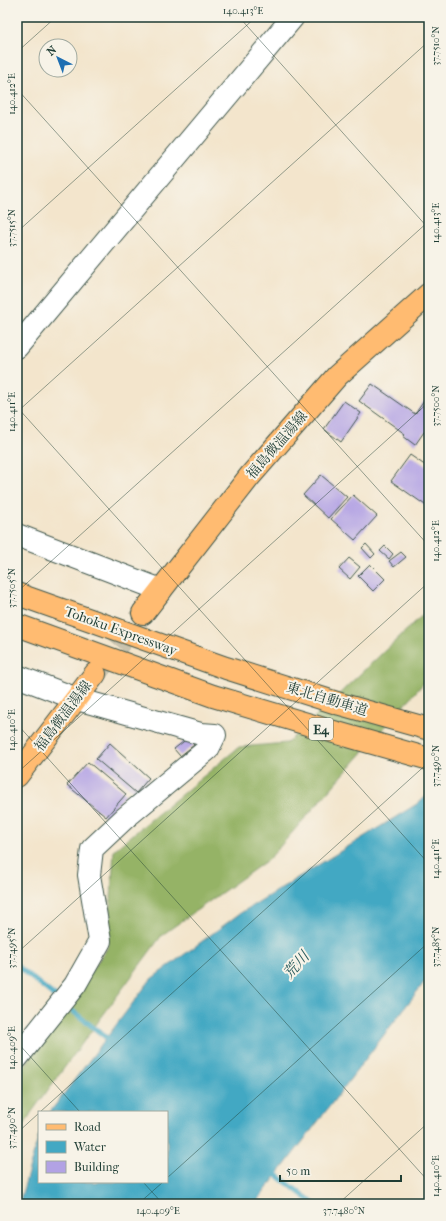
<svg xmlns="http://www.w3.org/2000/svg" width="446" height="1221" font-family="'IM FELL French Canon','Noto Serif JP',serif">
	<style>
		.forest { fill: #95b366; stroke: #5a784d }
		.water { fill: #43a8c3; stroke: #31727c }
		.lines { fill: none; stroke-linecap: round; stroke-linejoin: round }
		.stream { stroke: #43a8c3; stroke-width: 5 }
		.building { fill: #b2a2e4 }
		.major-tunnel { stroke: #c9c3ae; stroke-width: 22; stroke-dasharray: 22 11; stroke-linecap: butt }
		.minor-casing { stroke: #3f564b; stroke-width: 24 }
		.major-casing { stroke: #3f564b; stroke-width: 24 }
		.highway-casing { stroke: #3f564b; stroke-width: 24 }
		.minor { stroke: #fff; stroke-width: 22 }
		.major { stroke: #ffbb71; stroke-width: 22 }
		.highway { stroke: #ffbb71; stroke-width: 22 }
		.ticks { fill: none; stroke: #1f3d34; stroke-width: 1; stroke-opacity: 0.45 }
		.labels { text-anchor: middle; dominant-baseline: central; stroke-width: 4; stroke-linejoin: round; paint-order: stroke }
		.shield { fill: #f7f3e8; stroke: #60746a; stroke-width: 1 }
		.shield-label { font-size: 13px; font-weight: bold; fill: #1f3d34 }
		.street-label { font-size: 14px; fill: #1f3d34; stroke: #f7f3e8 }
		.water-label { font-size: 15px; font-style: italic; fill: #2a5d5f; stroke: #f7f3e8 }
		.neatline { fill: none; stroke: #1f3d34; stroke-width: 1.5 }
		.ticks-label { font-size: 10px; text-anchor: middle; fill: #1f3d34 }
	</style>
	<rect width="100%" height="100%" fill="#f7f3e8"/>
	<filter id="ink" filterUnits="userSpaceOnUse"><feTurbulence type="fractalNoise" baseFrequency=".025" numOctaves="2"/><feDisplacementMap in="SourceGraphic" scale="8" xChannelSelector="R" yChannelSelector="G"/><feConvolveMatrix kernelMatrix="1 2 1 2 8 2 1 2 1" color-interpolation-filters="sRGB"/></filter>
	<filter id="wash" filterUnits="userSpaceOnUse"><feTurbulence type="fractalNoise" baseFrequency=".012" numOctaves="4" result="noise"/><feDisplacementMap in="SourceGraphic" scale="16" xChannelSelector="R" yChannelSelector="G"/><feGaussianBlur stdDeviation="0.9" result="paint"/><feColorMatrix in="noise" values="0 0 0 0 0 0 0 0 0 0 0 0 0 0 0 0 0 1.4 0 .05"/><feComposite in="paint" operator="in"/></filter>
	<g filter="url(#wash)">
		<rect width="100%" height="100%" fill="#f3e5cc"/>
		<!-- forest -->
		<path class="forest" d="M429,609V677L269,859L162,935L31,1113L17,1138V1077L108,947L114,850L239,747L287,743Z"/>
		<!-- water -->
		<path class="water" d="M429,793V976L255,1204H19L39,1135V1182H167V1112H50L151,979L239,914L420,802Z"/>
		<g class="lines">
			<!-- stream -->
			<path class="stream" d="M17,966L57,998
				M65,1005L112,1042
				M272,1171L314,1204"/>
		</g>
		<g id="blocks">
			<!-- building -->
			<path class="building" d="M372,384L415,414L424,401L429,405V435L424,432L415,445L403,436L405,434L359,401Z
				M344,401L361,413L341,442L324,429Z
				M410,455L429,468V505L428,507L391,481Z
				M321,475L347,497L328,518L303,495Z
				M353,495L377,516L355,540L331,519Z
				M366,544L375,554L371,558L362,548Z
				M385,546L393,554L389,559L380,551Z
				M401,552L406,557L394,567L389,561Z
				M349,558L360,567L350,579L339,569Z
				M370,564L385,579L373,591L358,576Z
				M188,738L194,745L180,756L174,749Z
				M110,743L149,778L136,793L96,759Z
				M88,762L126,794L106,817L67,785Z"/>
		</g>
	</g>
	<g filter="url(#ink)">
		<use href="#blocks" fill-opacity="0" stroke="#3f564b" stroke-width="1"/>
		<g class="lines">
			<!-- major-tunnel -->
			<path class="major-tunnel" d="M97,672L143,613"/>
			<defs>
				<path id="minor" d="M17,347L293,17
					M17,535L161,590
					M17,676L77,699L201,734L215,735L208,749L125,818L92,849L89,875L100,941L75,985L17,1058"/>
				<path id="major" d="M143,613L250,476L337,376L429,294
					M17,776L95,674"/>
				<path id="highway" d="M17,594L226,668L340,704L429,729
					M17,625L213,696L334,732L429,759"/>
			</defs>
			<!-- minor casing -->
			<use href="#minor" class="minor-casing"/>
			<!-- major casing -->
			<use href="#major" class="major-casing"/>
			<!-- highway casing -->
			<use href="#highway" class="highway-casing"/>
			<!-- minor -->
			<use href="#minor" class="minor"/>
			<!-- major -->
			<use href="#major" class="major"/>
			<!-- highway -->
			<use href="#highway" class="highway"/>
		</g>
	</g>
	<!-- ticks -->
	<path class="ticks" d="M239,17L429,229M17,52L56,17M17,89L429,546M17,232L256,17M17,407L429,864M17,412L429,41M17,592L429,221M17,724L429,1182M17,773L429,402M17,953L429,582M17,1042L80,1112M40,1112L429,762M17,1133L39,1113M167,1178L429,942M143,1182L163,1204M138,1204L163,1182M338,1204L429,1122"/>
	<g class="labels">
		<!-- shield labels -->
		<rect class="shield" x="309" y="718" width="24" height="22" rx="3"/>
		<g class="shield-label">
			<text x="321" y="729">E4</text>
		</g>
		<!-- street labels -->
		<g class="street-label">
			<text transform="translate(277 445) rotate(-49)">福島微温湯線</text>
			<text transform="translate(121 631) rotate(20)">Tohoku Expressway</text>
			<text transform="translate(327 699) rotate(17)">東北自動車道</text>
			<text transform="translate(63 716) rotate(-53)">福島微温湯線</text>
		</g>
		<!-- water labels -->
		<g class="water-label">
			<text transform="translate(296 965) rotate(-48)">荒川</text>
		</g>
	</g>
	<!-- margin -->
	<rect width="446" height="1221" fill="none" stroke="#f7f3e8" stroke-width="44"/>
	<!-- legend -->
	<rect x="38" y="1111" width="130" height="72" fill="#f7f3e8" stroke="#a1aaa0"/>
	<rect x="46" y="1124" width="20" height="6" fill="#ffbb71" stroke="#a1aaa0"/>
	<text x="74" y="1131" font-size="12" fill="#1f3d34">Road</text>
	<rect x="46" y="1141" width="20" height="12" fill="#43a8c3" stroke="#a1aaa0"/>
	<text x="74" y="1151" font-size="12" fill="#1f3d34">Water</text>
	<rect x="46" y="1161" width="20" height="12" fill="#b2a2e4" stroke="#a1aaa0"/>
	<text x="74" y="1171" font-size="12" fill="#1f3d34">Building</text>
	<!-- north arrow -->
	<g transform="translate(58 58) rotate(318)"><circle r="19" fill="#f7f3e8" stroke="#a1aaa0"/>
	<path d="M0-3L7 15L0 10L-7 15Z" fill="#1f6fb2"/>
	<text y="-6" font-size="11" font-weight="bold" text-anchor="middle" fill="#1f3d34">N</text>
	</g>
	<!-- scale -->
	<path d="M280 1175v6h121v-6" fill="none" stroke="#1f3d34" stroke-width="2"/>
	<text x="286" y="1175" font-size="12" fill="#1f3d34" stroke="#f7f3e8" stroke-width="3" paint-order="stroke">50 m</text>
	<rect x="22" y="22" width="402" height="1177" class="neatline"/>
	<g class="ticks-label">
		<text x="243" y="14">140.413°E</text>
		<text transform="translate(435 46) rotate(-90)" y="4">37.7510°N</text>
		<text transform="translate(11 94) rotate(-90)" y="4">140.412°E</text>
		<text transform="translate(435 223) rotate(-90)" y="4">140.413°E</text>
		<text transform="translate(11 228) rotate(-90)" y="4">37.7515°N</text>
		<text transform="translate(435 406) rotate(-90)" y="4">37.7500°N</text>
		<text transform="translate(11 412) rotate(-90)" y="4">140.411°E</text>
		<text transform="translate(435 541) rotate(-90)" y="4">140.412°E</text>
		<text transform="translate(11 588) rotate(-90)" y="4">37.7505°N</text>
		<text transform="translate(11 730) rotate(-90)" y="4">140.410°E</text>
		<text transform="translate(435 766) rotate(-90)" y="4">37.7490°N</text>
		<text transform="translate(435 859) rotate(-90)" y="4">140.411°E</text>
		<text transform="translate(435 947) rotate(-90)" y="4">37.7485°N</text>
		<text transform="translate(11 948) rotate(-90)" y="4">37.7495°N</text>
		<text transform="translate(11 1048) rotate(-90)" y="4">140.409°E</text>
		<text transform="translate(11 1128) rotate(-90)" y="4">37.7490°N</text>
		<text transform="translate(435 1176) rotate(-90)" y="4">140.410°E</text>
		<text x="158" y="1214">140.409°E</text>
		<text x="344" y="1214">37.7480°N</text>
	</g>
</svg>
